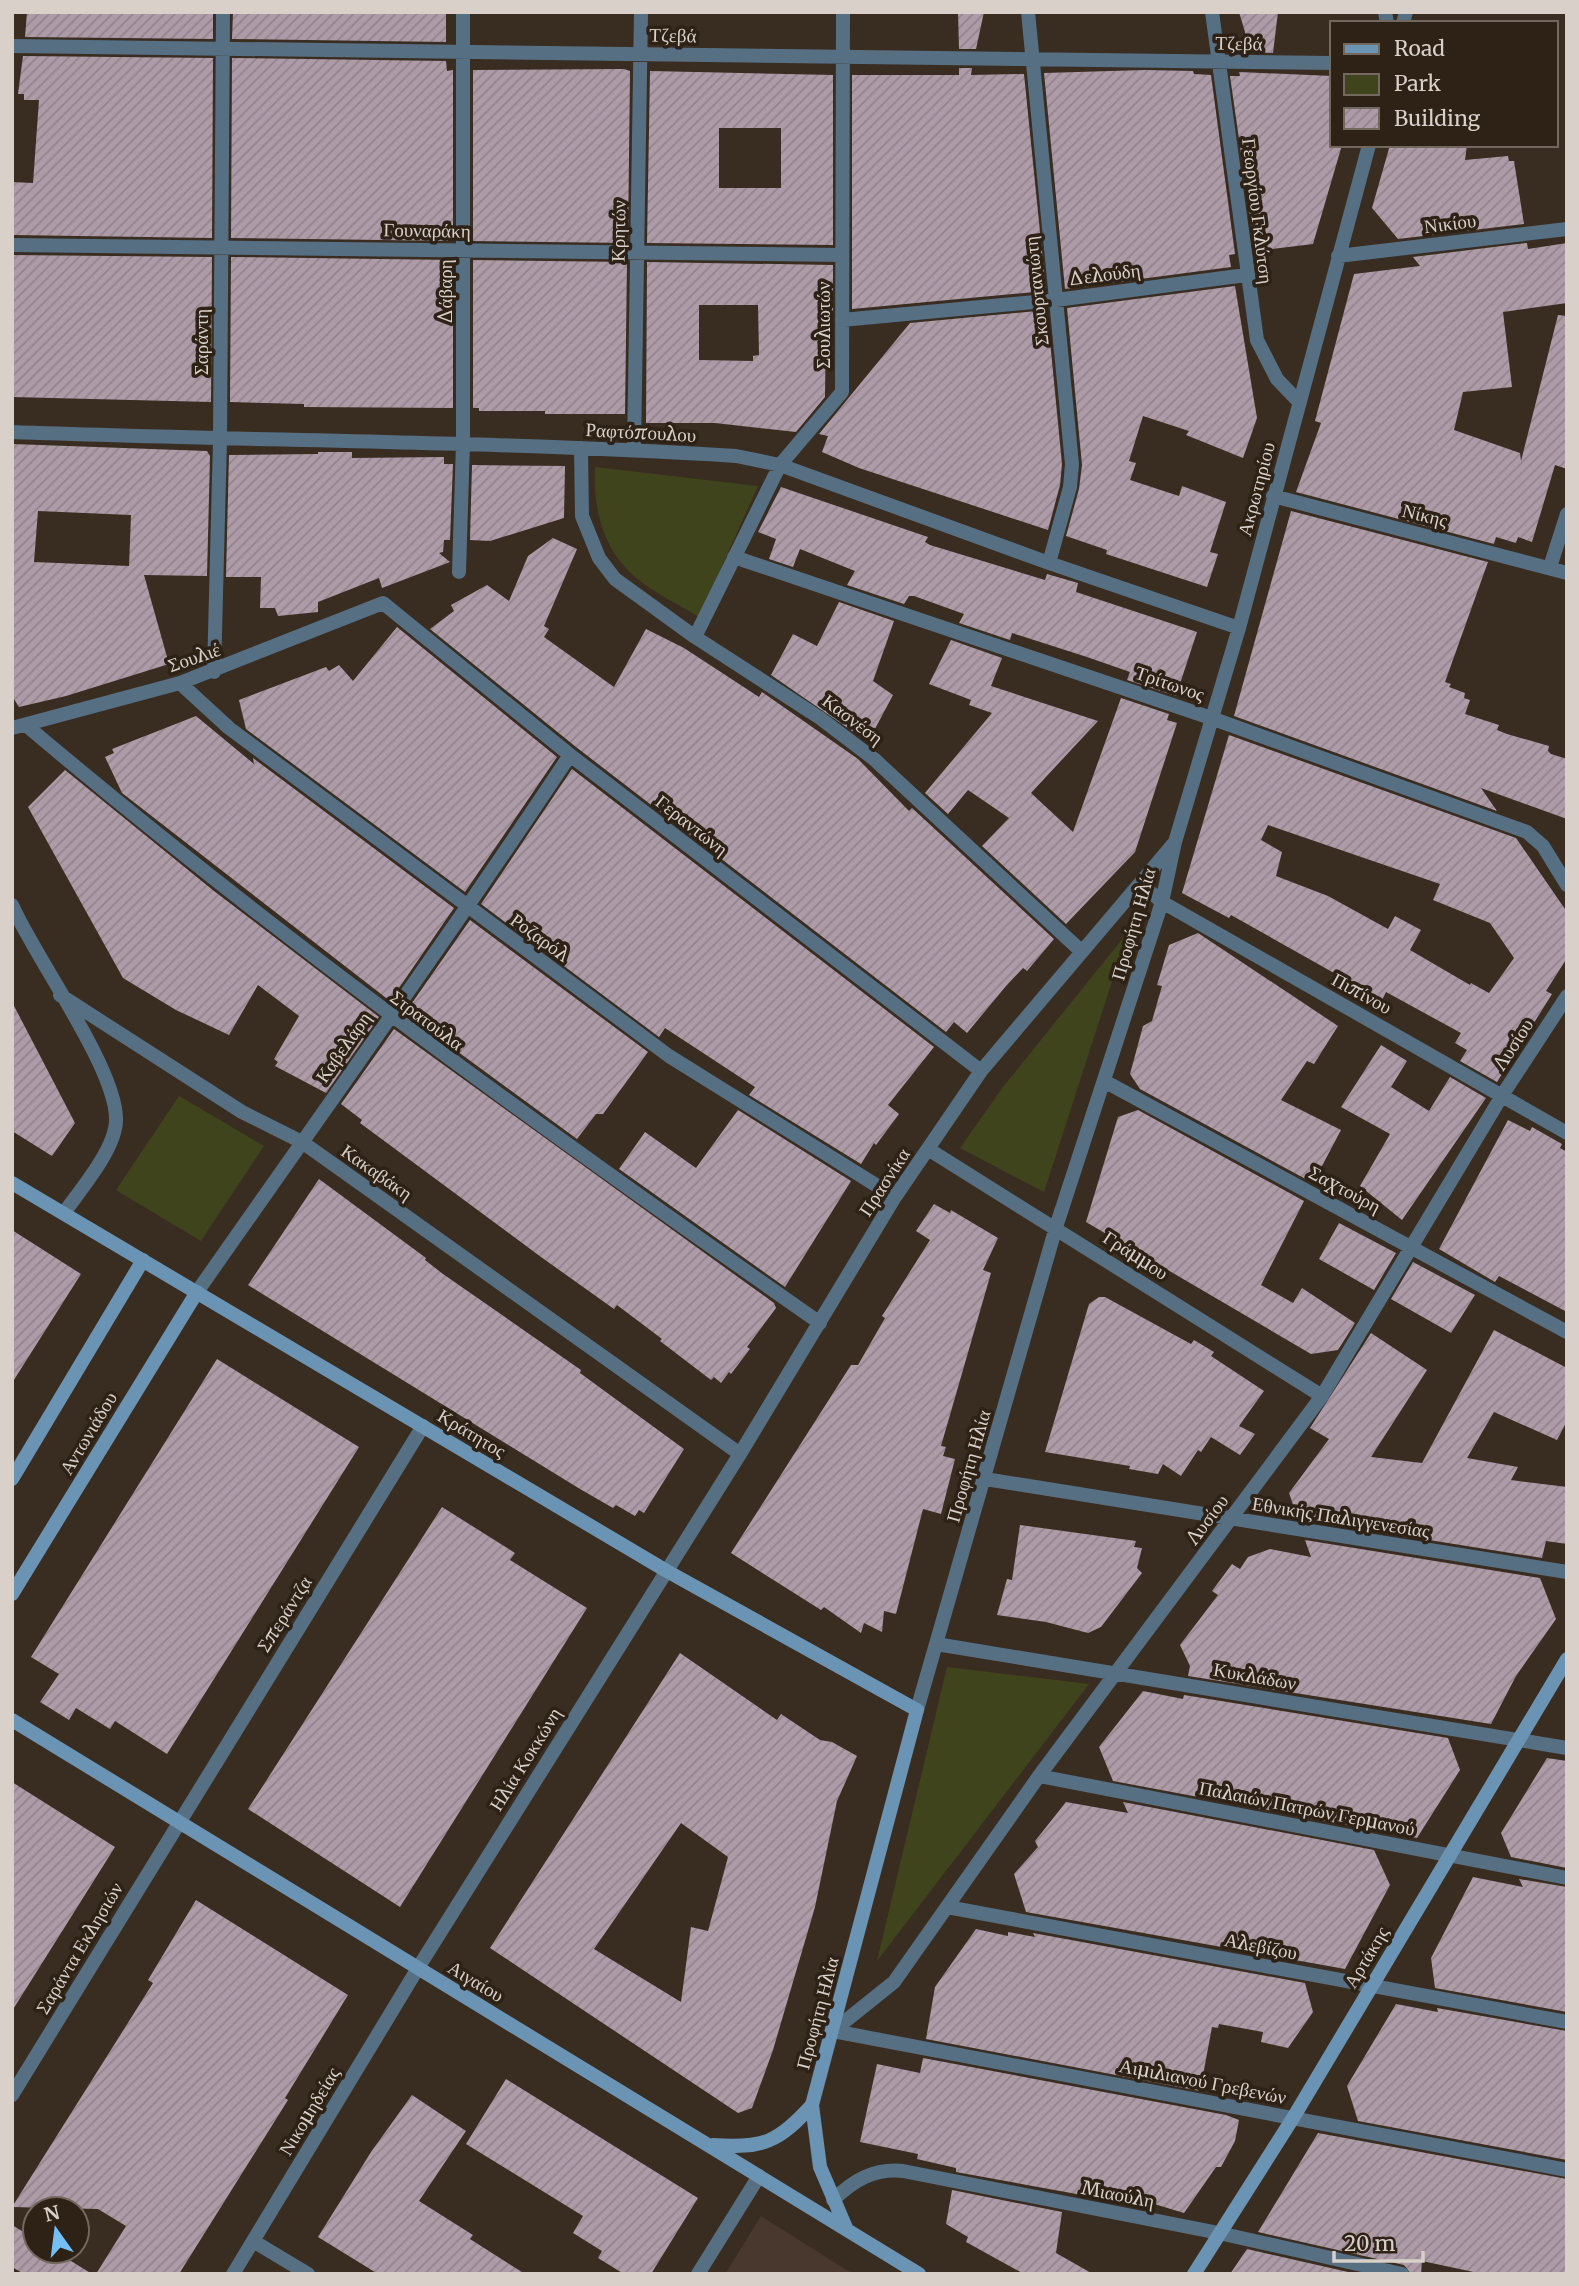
<svg xmlns="http://www.w3.org/2000/svg" width="1579" height="2286" font-family="Merriweather,serif">
	<style>
		.education { fill: #49382e }
		.green { fill: #40441c }
		.building { fill: url(#building-hatch); fill-rule: evenodd }
		.lines { fill: none; stroke-linecap: round; stroke-linejoin: round }
		.street { stroke: #566f83; stroke-width: 14 }
		.secondary { stroke: #6b93b3; stroke-width: 14 }
		.labels { text-anchor: middle; dominant-baseline: central; stroke-width: 7; stroke-linejoin: round; paint-order: stroke }
		.street-label { font-size: 19px; fill: #d8d0c9; stroke: #2e2217 }
	</style>
	<defs>
		<pattern id="building-hatch" width="6" height="6" patternUnits="userSpaceOnUse" patternTransform="scale(1.75)"><rect width="6" height="6" fill="#ad9ba7"/><path d="M-1 1l2-2M0 6l6-6M5 7l2-2" fill="none" stroke="#92848c"/></pattern>
	</defs>
	<rect width="100%" height="100%" fill="#392c21"/>
	<!-- education -->
	<path class="education" d="M761,2216L853,2274H725Z"/>
	<!-- green -->
	<path class="green" d="M595,467L758,486L699,617C678,604 652,592 634,576C602,548 593,507 595,467Z
		M1128,932L1044,1192L960,1148L1003,1087Z
		M179,1096L264,1146L201,1241L116,1190Z
		M947,1667L1089,1684L877,1961Z"/>
	<!-- building -->
	<path class="building" d="M27,12H213V39L25,37Z
		M233,12H446V42L232,39Z
		M958,12H984L976,49H959Z
		M1239,12H1278L1273,53L1251,52Z
		M23,56L213,58L212,238L12,235V182L33,183L39,100H24V94H18Z
		M232,58L446,61L447,71L453,70V241L231,238Z
		M959,68H972L971,75L1024,74L1046,291L852,309V75H959Z
		M624,69L630,71L628,243L473,241V70Z
		M1145,70L1193,71L1194,74L1211,75L1235,254L1229,255L1231,267L1065,289L1044,73Z
		M650,71L833,75V245L647,243ZM719,128H781V188H719Z
		M1239,72L1332,76V145H1342L1313,244L1255,251L1230,76H1240Z
		M1390,145H1467L1465,160L1508,156L1509,161H1514L1524,224L1398,239L1372,208Z
		M1527,243L1528,249L1567,243V303L1503,312L1512,387L1463,392L1454,430L1520,453L1521,461L1558,315L1567,316V469L1555,465L1532,542L1518,537L1516,543L1496,537L1494,544L1296,492L1321,423L1315,421L1354,274L1420,266L1413,257Z
		M12,255L212,257L211,402L12,397Z
		M231,257L453,260V408L304,407V404L230,402Z
		M473,260L627,262L625,414H545V411H479V408H473Z
		M647,262L833,265V315L826,316L825,397L796,432L715,423H646ZM699,305H758L759,355L753,356V361L699,360Z
		M1235,286L1257,418L1243,458L1186,435L1189,431L1143,416L1129,461L1136,463L1130,480L1179,496L1182,486L1226,502L1210,552L1218,554L1207,587L1106,554L1107,550L1066,536L1079,489L1082,465L1067,308Z
		M1047,310L1062,464L1060,485L1048,530L859,468L822,452L828,436L819,434L910,323Z
		M12,444L207,451L210,456L207,576L144,575L169,664L66,696L19,707L12,696ZM38,511L131,515L129,566L34,562Z
		M318,452H352V458L444,457V464H453L450,540H444L443,552L439,553L450,562L382,588L379,578L318,602V612L278,616L275,608H260L261,577H226L229,455L318,454Z
		M472,465L565,466L564,518L490,541L470,540Z
		M781,487L928,537L925,542L930,545L1045,580L1047,574L1078,583L1076,592L1197,632L1176,696L1127,680L1130,672L1087,657L1012,633L1010,640L959,623L964,614L914,596H909L904,604L847,585L855,571L800,549L793,567L769,559L776,539L758,532Z
		M1291,511L1488,562L1445,682L1451,684L1449,687L1465,693L1464,698L1470,700L1465,714L1499,725L1497,730L1507,734L1549,746L1548,751L1551,754L1567,759V819L1481,788L1497,811L1234,716Z
		M553,538L577,549L544,626L549,629L544,637L614,687L646,629L684,648L759,697L762,692L858,759L909,811L912,808L1054,939L1027,971L1023,968L1006,986L967,1033L954,1022L946,1032L576,747L430,629L454,611L451,605L487,585L509,601L528,556Z
		M839,602L894,621L873,681L893,695L868,742L771,675L793,634L817,646Z
		M397,627L557,757L465,892L246,729L239,700L326,667L329,671L339,665L353,681Z
		M951,640L1002,658L991,686L1098,721L1031,793L1073,832L1121,698L1169,714L1167,720L1177,723L1135,852L1066,924L982,846L1009,818L968,790L948,814L925,793L992,713L969,705L971,700L929,684Z
		M196,716L254,764L253,758L454,908L390,1001L122,793L105,757L114,753L112,749Z
		M1229,735L1516,838L1567,912V958L1546,991L1552,994L1497,1082L1460,1061L1467,1050L1455,1043L1461,1033L1386,992L1382,1000L1231,915L1229,918L1182,893ZM1268,825L1440,884L1433,900L1490,923L1514,958L1489,993L1471,983L1470,985L1410,950L1421,930L1395,916L1388,929L1328,896L1276,876L1282,852L1261,840Z
		M572,769L934,1047L888,1105L899,1114L876,1145L874,1143L861,1164L749,1095L755,1087L665,1028L659,1037L481,904Z
		M65,770L214,891L379,1017L326,1093L275,1066L278,1062L274,1059L299,1016L258,985L229,1035L176,1010L123,978L28,807Z
		M470,920L648,1052L603,1114H596L577,1139L405,1013Z
		M1198,933L1338,1026L1314,1064L1307,1061L1281,1100L1341,1130L1313,1183L1140,1089L1130,1074L1143,1026L1152,1021L1162,986L1157,985L1169,945Z
		M12,1002L75,1123L52,1156L12,1131Z
		M394,1029L774,1303L776,1308L747,1347L750,1349L731,1374L729,1372L721,1383L714,1377L711,1380L660,1341L662,1339L617,1305L614,1309L541,1257L360,1123L362,1120L341,1104Z
		M1381,1045L1407,1061L1391,1087L1429,1111L1450,1077L1486,1098L1402,1220L1360,1186L1390,1134L1341,1107Z
		M738,1110L851,1181L785,1287L619,1169L645,1132L696,1168Z
		M1138,1110L1304,1201L1261,1285L1293,1303L1302,1288L1355,1323L1338,1350L1311,1354L1086,1222L1118,1117Z
		M1508,1120L1530,1131L1532,1127L1562,1144L1560,1148L1567,1152V1312L1499,1276L1495,1282L1439,1249Z
		M319,1179L426,1258L425,1260L443,1274L581,1370L580,1373L684,1449L644,1513L639,1510L635,1516L616,1505L613,1508L580,1489L248,1285Z
		M934,1204L950,1213L951,1210L998,1238L983,1270L991,1273L941,1446L946,1447L943,1456L955,1459L941,1514L923,1509L896,1614L884,1611L882,1632L864,1623L861,1633L824,1607L821,1610L731,1553L851,1365H858L885,1318L882,1316L930,1240L916,1231Z
		M1339,1223L1396,1253L1374,1290L1319,1259Z
		M12,1230L81,1274L12,1383Z
		M1413,1262L1475,1295L1451,1333L1391,1299Z
		M1099,1297H1105L1191,1344L1194,1340L1214,1352L1211,1356L1264,1391L1239,1426L1255,1434L1240,1455L1211,1437L1201,1452L1198,1450L1181,1476L1163,1464L1158,1474L1129,1469L1130,1466L1045,1452L1089,1304Z
		M1494,1330L1567,1368V1421L1557,1440L1494,1412L1467,1458L1518,1467L1511,1480L1567,1487V1544L1546,1541L1542,1558L1298,1519L1289,1493L1329,1439L1310,1428L1371,1333L1427,1370L1371,1457L1422,1463Z
		M217,1359L359,1447L167,1754L115,1721L110,1729L76,1708L69,1720L40,1702L59,1674L31,1657Z
		M442,1507L515,1553L510,1560L587,1608L400,1907L248,1809Z
		M1020,1525L1136,1541L1134,1547L1142,1548L1137,1568L1142,1573L1101,1627L1088,1633L1046,1622L997,1615L1007,1579L1012,1580Z
		M1305,1540L1540,1578L1556,1619L1516,1676L1491,1724L1188,1676L1190,1666L1180,1645L1218,1595L1212,1591L1232,1564L1240,1569L1248,1557L1270,1549L1311,1557Z
		M680,1653L777,1720L781,1714L820,1740L832,1742L857,1756L837,1801L815,1907L773,2050L752,2108L738,2113L490,1948ZM681,1823L728,1857L708,1931L691,1927L681,2002L594,1949Z
		M1143,1691L1183,1699L1184,1695L1448,1738L1460,1770L1417,1838L1113,1781L1099,1747Z
		M1547,1758L1567,1761V1868L1511,1857L1501,1833Z
		M12,1782L115,1847L12,2011Z
		M1066,1802L1128,1813L1123,1802L1374,1850L1390,1885L1345,1969L1026,1912L1014,1874L1038,1847L1035,1841Z
		M1473,1877L1523,1887L1519,1879L1567,1887V2012L1435,1988L1431,1958Z
		M196,1900L348,1995L285,2098L288,2100L179,2274H96L126,2226L98,2209L12,2207L153,1983L148,1980Z
		M976,1929L1008,1936V1932L1035,1937L1033,1933L1305,1983L1313,2012L1288,2048L1261,2042L1263,2032L1219,2024L1218,2028L1212,2027L1200,2091L926,2039L935,1987Z
		M1396,2004L1438,2012L1437,2008L1567,2031V2160L1358,2121L1347,2086Z
		M923,2058L1226,2115L1239,2120L1235,2141L1221,2167H1216L1184,2213L1128,2196L1126,2203L956,2172V2168L917,2159L918,2154L860,2142L877,2064L920,2073Z
		M506,2079L698,2198L651,2274H624L598,2258L602,2251L573,2233L583,2216L466,2144Z
		M412,2095L466,2131L419,2201L473,2235L470,2239L525,2274H378L318,2237L371,2152Z
		M1318,2133L1567,2179V2274H1483L1422,2261L1421,2274H1411L1404,2265L1258,2232Z
		M952,2190L1062,2212L1056,2253L1093,2274H1024L966,2242L968,2237L946,2224Z
		M12,2225L35,2239V2251H55L92,2274H24L12,2267Z
		M1247,2249L1357,2274H1230Z"/>
	<g class="lines">
		<!-- street -->
		<path class="street" d="M1028,12L1072,464L1070,487L1049,563
			M1212,12L1257,340L1277,379L1299,402
			M1385,12L1387,23
			M1403,23L1406,12
			M12,46L1332,63
			M12,245L842,255
			M1338,256L1567,229
			M842,320L1056,300L1246,275
			M12,432C254,441 495,441 736,456L780,465L1049,563L1239,628
			M581,448L582,516L599,558L615,579L695,637L820,718L874,759L1081,951
			M634,450L641,12
			M1273,496L1567,573
			M734,557L1211,718L1527,832L1543,846L1567,885
			M1550,567L1567,514
			M459,572L463,443V12
			M695,637L780,465L842,392L843,12
			M214,672L220,440L223,12
			M180,683L229,728L669,1056L895,1197
			M27,726C281,941 548,1133 820,1323
			M12,728L180,683L383,603L570,755L981,1071
			M1141,884L1162,902L1567,1133
			M12,905C35,958 118,1070 116,1121C115,1150 80,1190 64,1213
			M60,995L242,1112L302,1142L740,1454
			M1104,1081L1567,1332
			M928,1149L1322,1396
			M197,1292C322,1113 449,937 570,755
			M985,1479L1567,1572
			M936,1644L1567,1748
			M917,1710L1056,1227L1162,902L1175,842L1239,628L1369,145
			M1039,1776L1567,1878
			M947,1907L1567,2022
			M833,2031L894,1982L1039,1776L1322,1396L1503,1094L1567,996
			M833,2031L1567,2170
			M12,2095L423,1426
			M833,2200C854,2180 874,2168 903,2171L1219,2233L1402,2274
			M253,2241L308,2274
			M233,2274L418,1968L740,1454L895,1197L981,1071L1175,842
			M698,2274L759,2176"/>
		<!-- secondary -->
		<path class="secondary" d="M12,1183L665,1570L917,1710L812,2105L820,2167L847,2230
			M12,1479L143,1260
			M12,1594L197,1292
			M12,1720L919,2274
			M713,2145C763,2149 779,2142 812,2105
			M1194,2274L1293,2118L1567,1659"/>
	</g>
	<g class="labels">
		<!-- street labels -->
		<g class="street-label">
			<text transform="translate(673 35) rotate(1)">Τζεβά</text>
			<text transform="translate(1239 43) rotate(1)">Τζεβά</text>
			<text transform="translate(1258 211) rotate(83)">Γεωργίου Γκλύτση</text>
			<text transform="translate(1450 223) rotate(-7)">Νικίου</text>
			<text transform="translate(427 230) rotate(1)">Γουναράκη</text>
			<text transform="translate(618 231) rotate(-89)">Κρητών</text>
			<text transform="translate(1104 274) rotate(-7)">Δελούδη</text>
			<text transform="translate(1036 291) rotate(-96)">Σκουρτανιώτη</text>
			<text transform="translate(445 292) rotate(-90)">Δάβαρη</text>
			<text transform="translate(823 325) rotate(-90)">Σουλιωτών</text>
			<text transform="translate(201 342) rotate(-90)">Σαράντη</text>
			<text transform="translate(641 432) rotate(3)">Ραφτόπουλου</text>
			<text transform="translate(1256 489) rotate(-75)">Ακρωτηρίου</text>
			<text transform="translate(1425 515) rotate(14)">Νίκης</text>
			<text transform="translate(194 657) rotate(-19)">Σουλιέ</text>
			<text transform="translate(1170 683) rotate(19)">Τρίτωνος</text>
			<text transform="translate(853 719) rotate(37)">Κασνέση</text>
			<text transform="translate(692 825) rotate(38)">Γεραντώνη</text>
			<text transform="translate(1133 924) rotate(-74)">Προφήτη Ηλία</text>
			<text transform="translate(540 937) rotate(36)">Ροζαρόλ</text>
			<text transform="translate(1362 993) rotate(29)">Πιπίνου</text>
			<text transform="translate(427 1020) rotate(37)">Στρατούλα</text>
			<text transform="translate(1513 1044) rotate(-57)">Λυσίου</text>
			<text transform="translate(343 1047) rotate(-55)">Καβελάρη</text>
			<text transform="translate(377 1172) rotate(35)">Κακαβάκη</text>
			<text transform="translate(884 1182) rotate(-57)">Πρασνίκα</text>
			<text transform="translate(1345 1189) rotate(28)">Σαχτούρη</text>
			<text transform="translate(1136 1255) rotate(33)">Γράμμου</text>
			<text transform="translate(88 1433) rotate(-59)">Αντωνιάδου</text>
			<text transform="translate(472 1433) rotate(31)">Κράτητος</text>
			<text transform="translate(968 1466) rotate(-74)">Προφήτη Ηλία</text>
			<text transform="translate(1341 1517) rotate(9)">Εθνικής Παλιγγενεσίας</text>
			<text transform="translate(1207 1519) rotate(-53)">Λυσίου</text>
			<text transform="translate(284 1614) rotate(-58)">Σπεράντζα</text>
			<text transform="translate(1255 1676) rotate(10)">Κυκλάδων</text>
			<text transform="translate(525 1759) rotate(-58)">Ηλία Κοκκώνη</text>
			<text transform="translate(1307 1808) rotate(11)">Παλαιών Πατρών Γερμανού</text>
			<text transform="translate(1261 1946) rotate(11)">Αλεβίζου</text>
			<text transform="translate(79 1948) rotate(-59)">Σαράντα Εκλησιών</text>
			<text transform="translate(1366 1957) rotate(-59)">Αρτάκης</text>
			<text transform="translate(476 1981) rotate(31)">Αιγαίου</text>
			<text transform="translate(817 2013) rotate(-75)">Προφήτη Ηλία</text>
			<text transform="translate(1203 2081) rotate(11)">Αιμιλιανού Γρεβενών</text>
			<text transform="translate(309 2111) rotate(-59)">Νικομηδείας</text>
			<text transform="translate(1118 2194) rotate(11)">Μιαούλη</text>
		</g>
	</g>
	<!-- border -->
	<rect width="1579" height="2286" fill="none" stroke="#d8d0c9" stroke-width="28"/>
	<!-- legend -->
	<rect x="1330" y="21" width="228" height="126" fill="#2e2217" stroke="#72685e" stroke-width="2"/>
	<rect x="1344" y="44" width="35" height="10" fill="#6b93b3" stroke="#72685e" stroke-width="2"/>
	<text x="1394" y="56" font-size="21" fill="#d8d0c9">Road</text>
	<rect x="1344" y="74" width="35" height="21" fill="#40441c" stroke="#72685e" stroke-width="2"/>
	<text x="1394" y="91" font-size="21" fill="#d8d0c9">Park</text>
	<rect x="1344" y="108" width="35" height="21" fill="url(#building-hatch)" stroke="#72685e" stroke-width="2"/>
	<text x="1394" y="126" font-size="21" fill="#d8d0c9">Building</text>
	<!-- north arrow -->
	<g transform="translate(56 2230) rotate(346)"><circle r="33" fill="#2e2217" stroke="#72685e" stroke-width="2"/>
	<path d="M0-5L12 26L0 18L-12 26Z" fill="#74c0f6"/>
	<text y="-10" font-size="19" font-weight="bold" text-anchor="middle" fill="#d8d0c9">N</text>
	</g>
	<!-- scale -->
	<path d="M1334 2251v10h89v-10" fill="none" stroke="#d8d0c9" stroke-width="3.5"/>
	<text x="1344" y="2251" font-size="21" fill="#d8d0c9" stroke="#2e2217" stroke-width="5" paint-order="stroke">20 m</text>
</svg>
